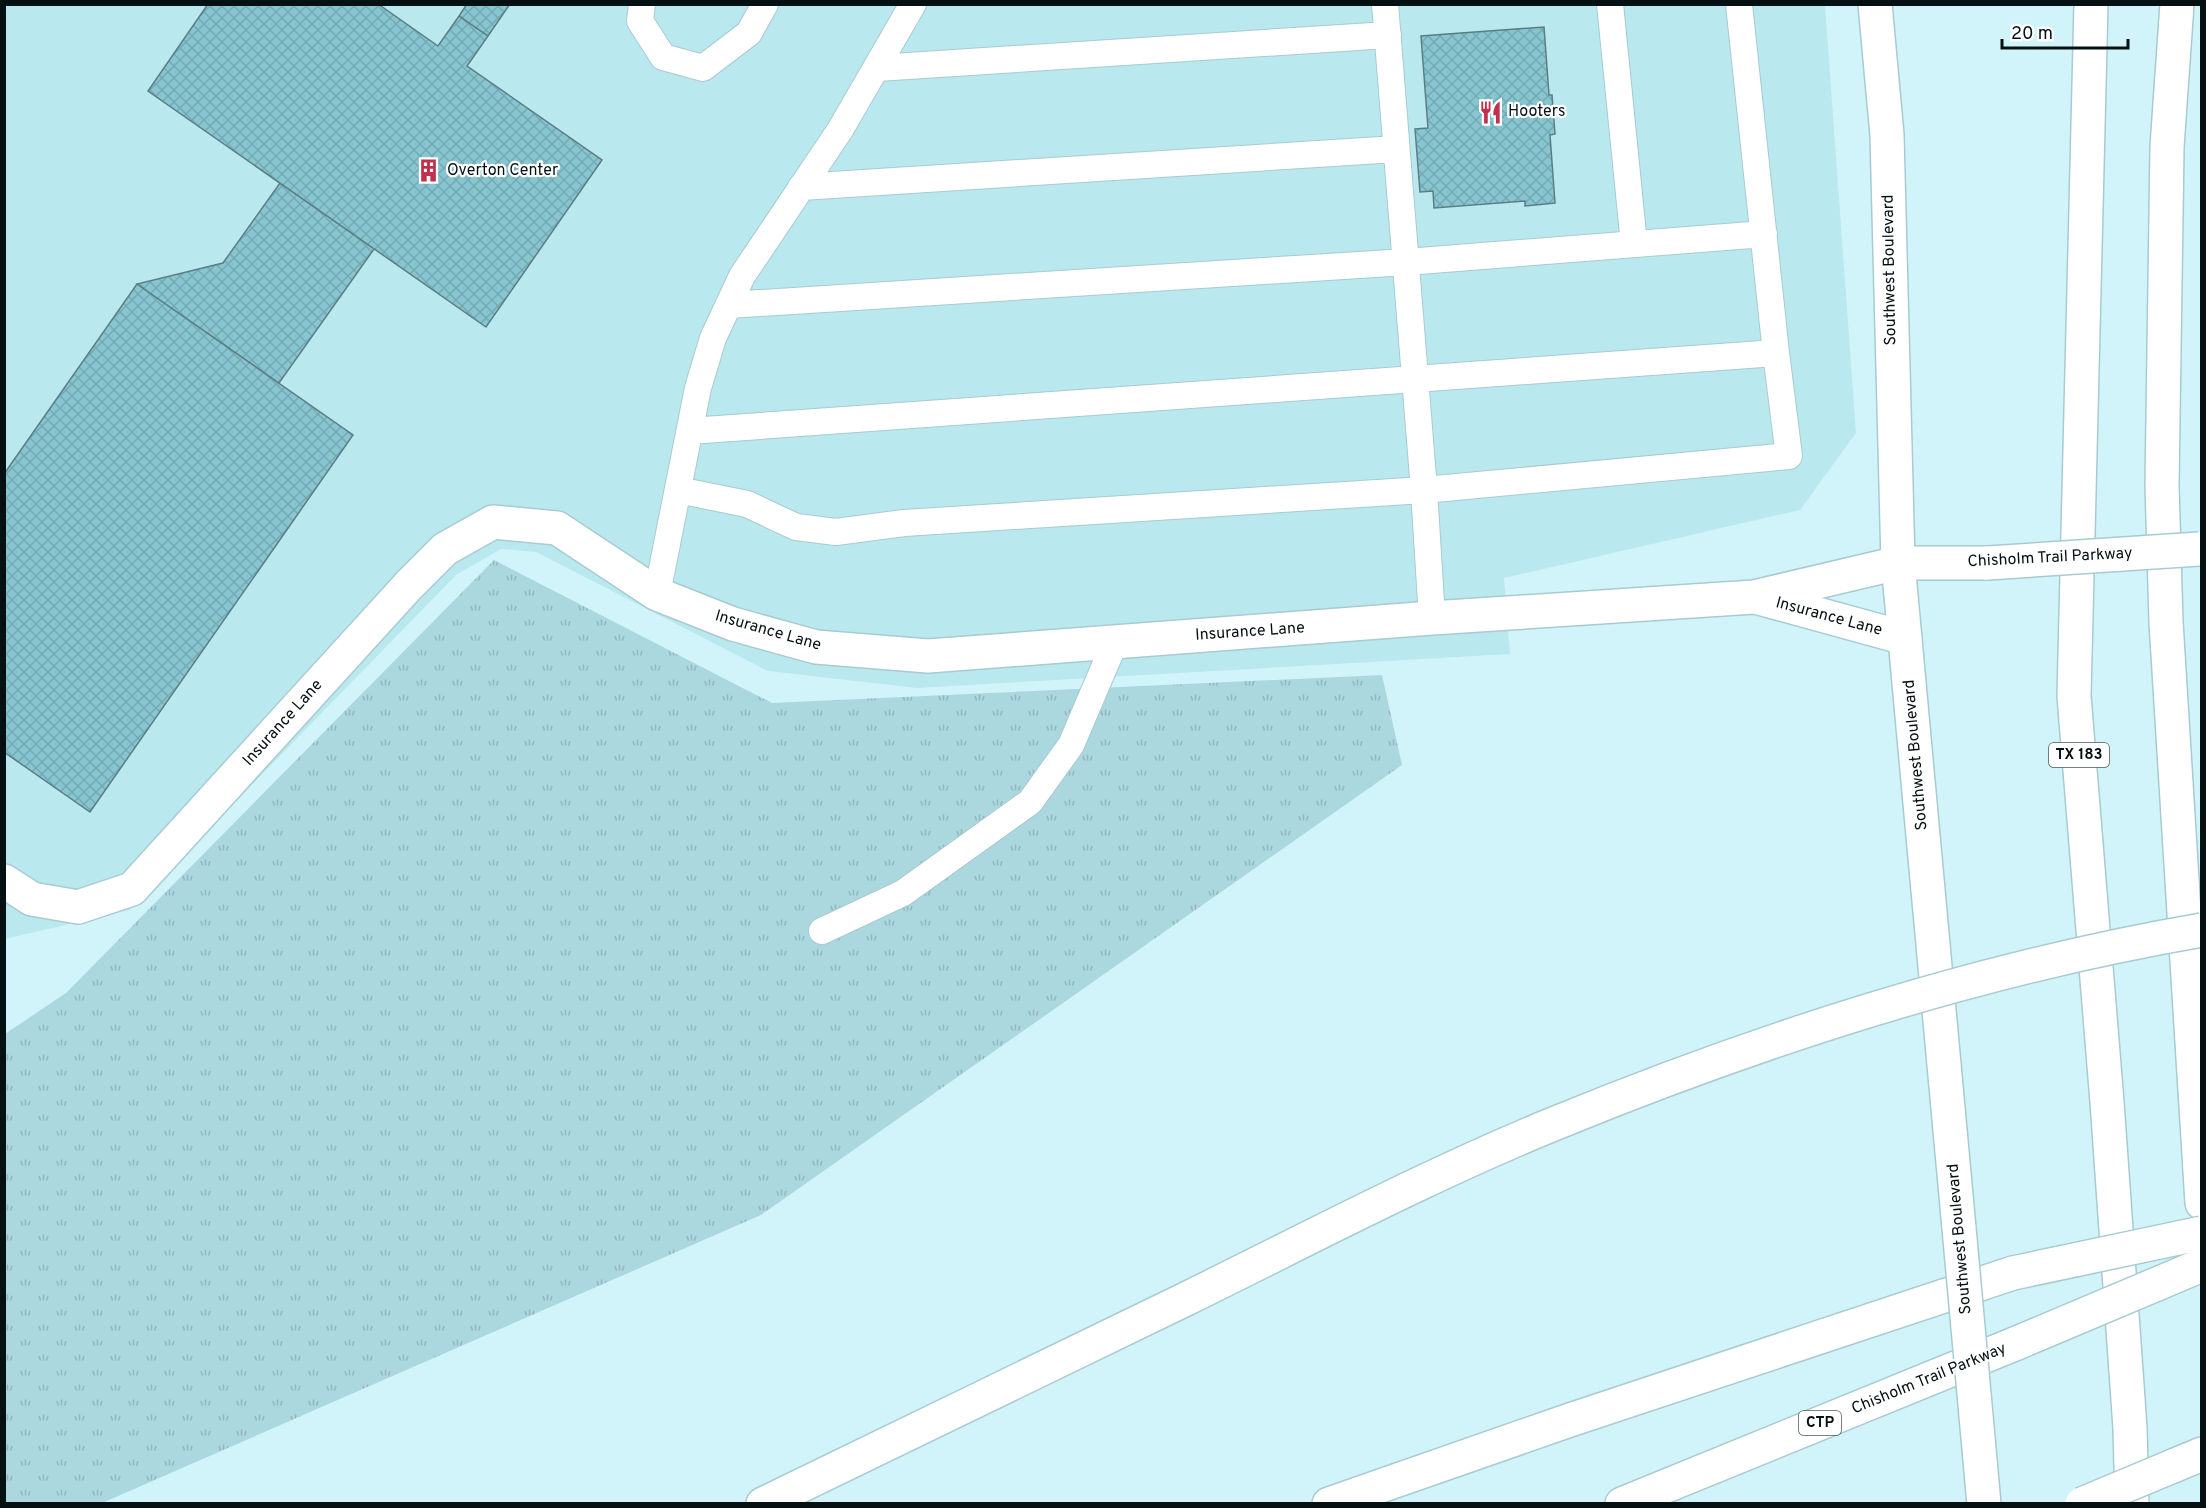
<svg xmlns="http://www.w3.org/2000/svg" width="2206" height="1508" font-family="Overpass,sans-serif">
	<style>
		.built { fill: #bae8ef }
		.grass { fill: url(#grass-tufts) }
		.building { fill: url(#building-cross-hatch); stroke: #5c7d83; stroke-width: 1.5 }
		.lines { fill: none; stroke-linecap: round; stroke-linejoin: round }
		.lane-casing { stroke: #a8cbd1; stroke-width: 28 }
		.street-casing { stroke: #a8cbd1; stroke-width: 36 }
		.secondary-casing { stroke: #a8cbd1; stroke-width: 36 }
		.highway-casing { stroke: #a8cbd1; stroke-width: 36 }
		.lane { stroke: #fff; stroke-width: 26 }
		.street { stroke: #fff; stroke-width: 33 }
		.secondary { stroke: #fff; stroke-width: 33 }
		.highway { stroke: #fff; stroke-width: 33 }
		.secondary-bridge-casing { stroke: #a8cbd1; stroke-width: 36; stroke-linecap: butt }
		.highway-bridge-casing { stroke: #a8cbd1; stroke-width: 36; stroke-linecap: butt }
		.secondary-bridge { stroke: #fff; stroke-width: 33 }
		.highway-bridge { stroke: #fff; stroke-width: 33 }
		.labels { text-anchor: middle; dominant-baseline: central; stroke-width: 4.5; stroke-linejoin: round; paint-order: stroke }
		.shield { fill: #fff; stroke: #4f5859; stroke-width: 1.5 }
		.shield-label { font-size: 15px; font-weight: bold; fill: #041012 }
		.poi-label { font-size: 16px; fill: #041012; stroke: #fff; text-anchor: start }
		.street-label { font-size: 16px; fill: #041012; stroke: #fff }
	</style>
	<defs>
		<pattern id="grass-tufts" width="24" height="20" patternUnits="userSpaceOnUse" patternTransform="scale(1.5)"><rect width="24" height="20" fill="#abd7de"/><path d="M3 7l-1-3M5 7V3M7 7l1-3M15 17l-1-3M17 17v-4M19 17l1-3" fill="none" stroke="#92b8bd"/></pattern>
		<pattern id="building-cross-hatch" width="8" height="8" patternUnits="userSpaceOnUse" patternTransform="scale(1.5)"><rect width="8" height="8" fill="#87c6d1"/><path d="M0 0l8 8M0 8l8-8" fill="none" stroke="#73a9b2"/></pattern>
	</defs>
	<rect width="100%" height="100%" fill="#d1f4fb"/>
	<!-- built -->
	<path class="built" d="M5,5H1825L1856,433L1800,510L1504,578L1510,654L917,688L768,671L536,552L501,549L456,575L130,910L5,939Z"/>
	<!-- grass -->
	<path class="grass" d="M494,560L772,703L1382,675L1402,765L761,1215L102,1503L5,1504V1034L66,993Z"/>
	<!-- building -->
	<path class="building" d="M208,4H378L438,46L459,16L488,36L467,66L602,160L486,327L148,91Z
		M467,4H510L488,36L459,16Z
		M1544,27L1549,95H1552L1555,134L1550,135L1555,203L1525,206V201L1434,208L1433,191L1420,192L1415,129L1428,128L1421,36Z
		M280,183L374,249L279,383L137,284L223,263Z
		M137,284L353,435L90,812L4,752V474Z"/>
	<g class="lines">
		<defs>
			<path id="lane" d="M642,4L640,21L663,57L703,68L749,33L765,4
				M1385,4L1424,490L1432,618
				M1610,4L1634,244
				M877,68L1388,35
				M801,187L1396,149
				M729,305L1406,262L1764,234
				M690,431L1776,353
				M678,490L747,504L796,527L836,532L904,523L1424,490L1789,456L1776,353L1739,4
				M657,594L698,388L713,338L742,276L840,130L913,4
				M822,931L903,893L1030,802L1071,745L1115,642"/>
			<path id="street" d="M1759,598L1905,638
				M4,881L32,899L78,907L132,889L409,585L445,549L493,522L557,528L657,594L733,624L816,647L928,656L1432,618L1754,597L1898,563"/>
			<path id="secondary" d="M1875,4L1887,135L1898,563L1959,1228
				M1898,563H1988"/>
			<path id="highway" d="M2091,4L2074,696L2107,1102L2130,1428L2132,1504
				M2177,4L2167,147L2162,485L2166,622L2202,1203
				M2173,1466L2202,1454
				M763,1504L1188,1298
				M1329,1504L1570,1420L2013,1273
				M1622,1504L2017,1343"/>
		</defs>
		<!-- lane casing -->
		<use href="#lane" class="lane-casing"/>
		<!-- street casing -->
		<use href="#street" class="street-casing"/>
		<!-- secondary casing -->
		<use href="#secondary" class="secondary-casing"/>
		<!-- highway casing -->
		<use href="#highway" class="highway-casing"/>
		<!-- lane -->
		<use href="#lane" class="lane"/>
		<!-- street -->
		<use href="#street" class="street"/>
		<!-- secondary -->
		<use href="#secondary" class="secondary"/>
		<!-- highway -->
		<use href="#highway" class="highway"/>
		<defs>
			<path id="secondary-bridge" d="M1988,563L2199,549
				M1959,1228L1984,1504"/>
			<path id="highway-bridge" d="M2013,1273L2202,1233
				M1188,1298C1308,1239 1427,1176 1551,1125C1758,1040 1981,968 2202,930
				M2017,1343L2202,1265
				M2082,1504L2173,1466"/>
		</defs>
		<!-- secondary-bridge casing -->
		<use href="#secondary-bridge" class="secondary-bridge-casing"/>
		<!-- highway-bridge casing -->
		<use href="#highway-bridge" class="highway-bridge-casing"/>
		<!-- secondary-bridge -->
		<use href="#secondary-bridge" class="secondary-bridge"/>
		<!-- highway-bridge -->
		<use href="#highway-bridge" class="highway-bridge"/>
	</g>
	<!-- icons -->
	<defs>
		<symbol id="restaurant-bare" viewBox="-9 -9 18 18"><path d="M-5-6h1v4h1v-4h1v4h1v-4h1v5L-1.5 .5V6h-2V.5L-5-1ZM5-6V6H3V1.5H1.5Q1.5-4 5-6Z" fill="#c1304c" stroke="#fff" stroke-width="2.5" paint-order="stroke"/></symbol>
		<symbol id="building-bare" viewBox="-9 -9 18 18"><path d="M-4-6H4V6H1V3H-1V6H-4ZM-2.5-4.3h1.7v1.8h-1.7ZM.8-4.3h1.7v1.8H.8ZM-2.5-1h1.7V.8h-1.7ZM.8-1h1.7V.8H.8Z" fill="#c1304c" stroke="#fff" stroke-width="2.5" paint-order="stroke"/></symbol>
	</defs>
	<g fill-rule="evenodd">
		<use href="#restaurant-bare" x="1474" y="96" width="33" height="33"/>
		<use href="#building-bare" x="412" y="154" width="33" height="33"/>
	</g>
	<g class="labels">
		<!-- shield labels -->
		<g class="shield">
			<rect x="2049" y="743" width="60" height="24" rx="4.5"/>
			<rect x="1799" y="1411" width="42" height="24" rx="4.5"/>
		</g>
		<g class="shield-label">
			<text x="2079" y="755">TX 183</text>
			<text x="1820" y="1423">CTP</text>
		</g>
		<!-- poi labels -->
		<g class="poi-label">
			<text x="1508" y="112">Hooters</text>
			<text x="447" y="171">Overton Center</text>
		</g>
		<!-- street labels -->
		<g class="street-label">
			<text transform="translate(1890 270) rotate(-91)">Southwest Boulevard</text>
			<text transform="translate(2050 558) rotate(-3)">Chisholm Trail Parkway</text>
			<text transform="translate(1829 617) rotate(15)">Insurance Lane</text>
			<text transform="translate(768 631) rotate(16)">Insurance Lane</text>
			<text transform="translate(1250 632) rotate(-4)">Insurance Lane</text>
			<text transform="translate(283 723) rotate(-48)">Insurance Lane</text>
			<text transform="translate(1916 755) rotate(-95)">Southwest Boulevard</text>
			<text transform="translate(1960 1239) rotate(-95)">Southwest Boulevard</text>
			<text transform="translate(1929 1379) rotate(-22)">Chisholm Trail Parkway</text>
		</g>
	</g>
	<!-- border -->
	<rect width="2206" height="1508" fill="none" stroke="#041012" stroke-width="12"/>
	<!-- scale -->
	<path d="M2002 39v9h126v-9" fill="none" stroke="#041012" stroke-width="3"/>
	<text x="2011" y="39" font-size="18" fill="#041012" stroke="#ffffff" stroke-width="4.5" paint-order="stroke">20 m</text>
</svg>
